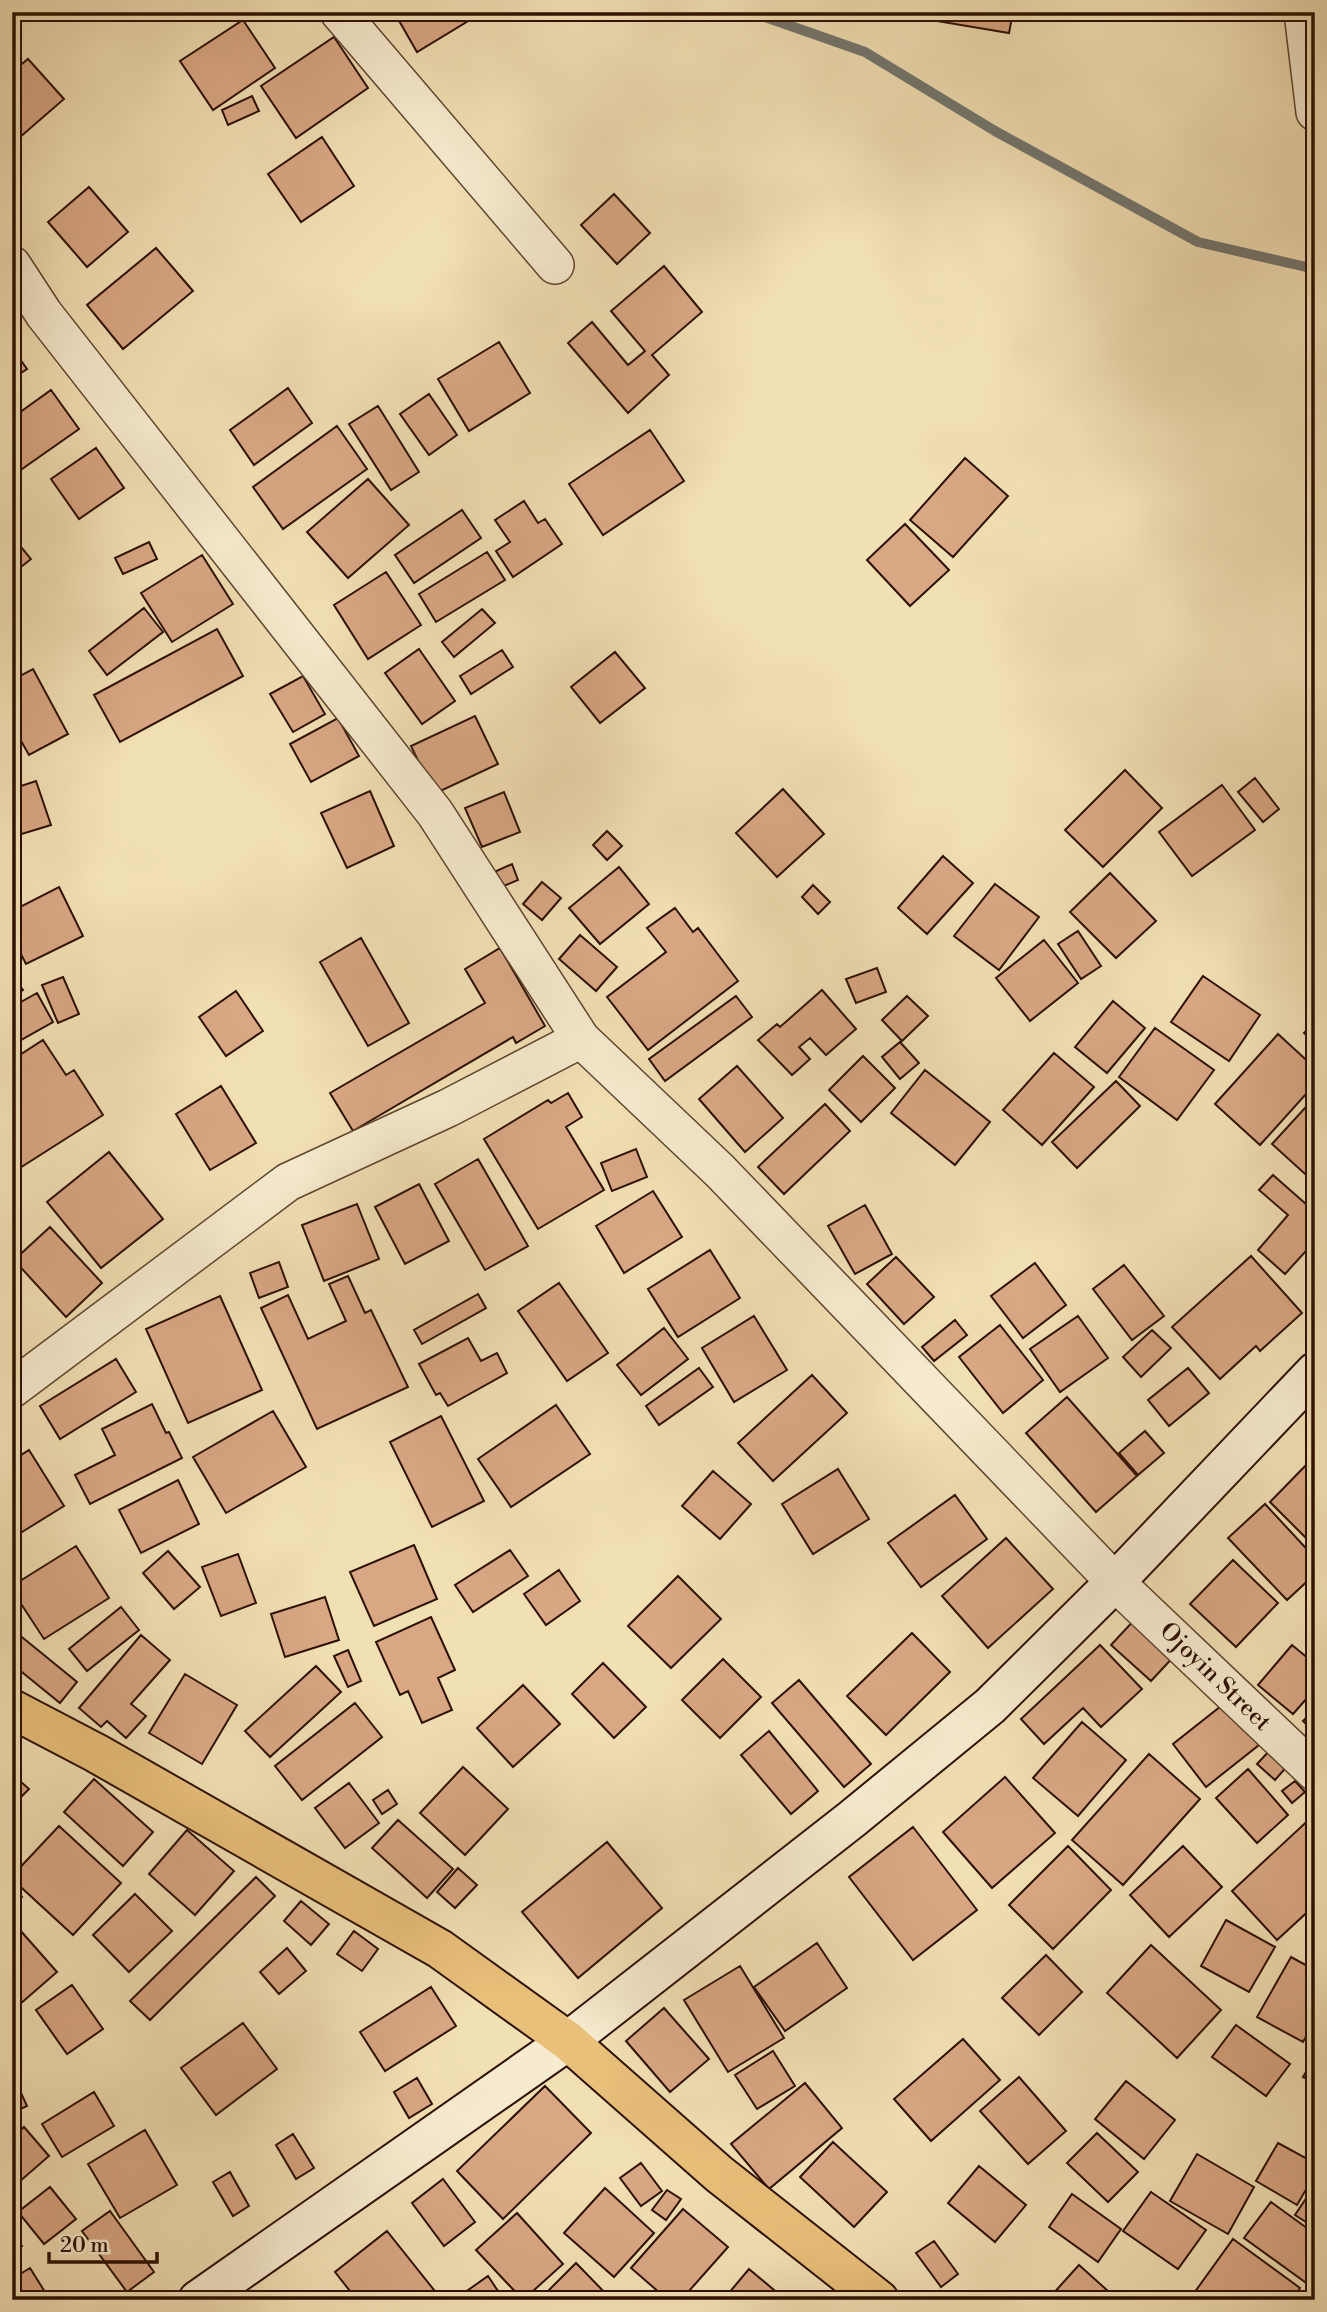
<svg xmlns="http://www.w3.org/2000/svg" width="1327" height="2312" font-family="'Libre Bodoni',serif">
	<style>
		.lines { fill: none; stroke-linecap: round; stroke-linejoin: round }
		.stream { stroke: #73766f; stroke-width: 10 }
		.building { fill: #d9a784; stroke: #2d1001; stroke-width: 2 }
		.street-casing { stroke: #5e442e; stroke-width: 40 }
		.secondary-casing { stroke: #2d1001; stroke-width: 42 }
		.primary-casing { stroke: #2d1001; stroke-width: 42 }
		.street { stroke: #f7ebcf; stroke-width: 37 }
		.secondary { stroke: #f7ebcf; stroke-width: 38 }
		.primary { stroke: #e9c07a; stroke-width: 38 }
		.labels { text-anchor: middle; dominant-baseline: central; stroke-width: 5; stroke-linejoin: round; paint-order: stroke }
		.street-label { font-size: 24px; fill: #2d1001; stroke: #f7ebcf }
	</style>
	<rect width="100%" height="100%" fill="#f2e0b5"/>
	<filter id="stains"><feTurbulence type="fractalNoise" baseFrequency=".00286" numOctaves="4"/><feColorMatrix values="0 0 0 0 .2 0 0 0 0 .09 0 0 0 0 .02 0 0 0 .5 -.17"/></filter>
	<radialGradient id="worn" r=".72"><stop offset=".6" stop-color="#630" stop-opacity="0"/><stop offset="1" stop-color="#630" stop-opacity=".3"/></radialGradient>
	<g class="lines">
		<!-- stream -->
		<path class="stream" d="M751,12L865,52L995,131L1198,242L1315,269"/>
	</g>
	<!-- building -->
	<path class="building" d="M394,12H483L417,52Z
		M933,12H1013L1009,33L931,20Z
		M243,20L275,68L213,110L180,61Z
		M334,37L368,88L296,138L261,86Z
		M28,59L64,99L12,144V72Z
		M252,96L259,111L228,125L222,110Z
		M322,137L354,186L301,222L268,174Z
		M89,187L128,232L87,267L48,222Z
		M614,194L650,233L617,264L581,225Z
		M156,248L193,291L123,349L87,305Z
		M664,266L702,312L652,355L669,375L628,413L568,343L592,322L628,365L645,351L611,311Z
		M499,342L530,393L469,431L438,379Z
		M12,348L27,369L12,379Z
		M288,388L312,423L254,465L230,430Z
		M51,390L79,429L12,476V418Z
		M429,394L457,435L429,455L400,414Z
		M378,406L419,472L391,490L349,424Z
		M337,426L367,469L283,529L253,487Z
		M650,430L684,481L603,535L569,484Z
		M96,448L124,488L79,519L51,479Z
		M965,458L1008,496L953,557L910,520Z
		M368,479L409,525L348,578L307,532Z
		M524,501L538,523L545,519L562,544L513,577L496,551L510,542L495,520Z
		M462,510L481,538L414,583L395,555Z
		M905,524L949,570L910,606L867,560Z
		M12,536L31,559L12,574Z
		M149,542L157,559L123,574L115,558Z
		M487,552L505,580L436,622L419,594Z
		M202,555L233,604L172,642L141,593Z
		M386,572L421,625L368,659L334,605Z
		M144,608L163,632L107,675L89,651Z
		M482,609L495,623L454,657L442,642Z
		M217,629L243,676L120,742L94,695Z
		M419,649L455,701L422,724L385,673Z
		M502,650L513,667L471,694L460,676Z
		M615,652L645,688L600,723L571,687Z
		M33,669L68,734L29,755L12,725V680Z
		M303,676L325,714L293,732L270,694Z
		M475,716L498,764L434,794L411,746Z
		M338,718L359,756L311,782L290,744Z
		M1125,770L1162,808L1103,867L1065,830Z
		M1255,778L1279,809L1263,822L1238,792Z
		M36,781L51,825L12,837V789Z
		M1222,785L1255,830L1192,876L1159,832Z
		M783,789L824,834L777,877L736,833Z
		M370,791L394,846L347,868L321,813Z
		M504,792L520,832L482,847L465,808Z
		M607,831L622,846L607,860L593,845Z
		M943,856L973,883L927,934L898,908Z
		M512,864L518,880L499,888L492,873Z
		M619,867L649,904L600,944L569,908Z
		M1110,873L1156,921L1116,958L1070,912Z
		M542,882L561,898L542,920L523,904Z
		M995,884L1039,917L999,970L954,936Z
		M813,885L830,902L818,914L802,897Z
		M59,887L83,936L26,964L12,937V911Z
		M675,908L693,932L698,928L738,981L648,1050L607,997L666,952L647,928Z
		M1078,931L1101,966L1081,979L1058,944Z
		M580,935L617,967L596,991L559,959Z
		M361,938L409,1023L368,1046L320,962Z
		M1044,940L1078,983L1030,1021L996,978Z
		M500,948L545,1026L516,1043L513,1037L353,1131L330,1093L485,1003L465,969Z
		M877,968L886,992L856,1003L846,979Z
		M12,975L23,990L12,997Z
		M1203,976L1260,1015L1229,1061L1171,1022Z
		M63,977L79,1014L58,1023L42,985Z
		M822,990L856,1029L826,1055L810,1038L799,1047L810,1059L792,1075L758,1040L777,1024L780,1027Z
		M236,991L263,1031L226,1056L199,1017Z
		M37,993L53,1022L12,1045V1007Z
		M736,996L752,1017L665,1081L649,1059Z
		M907,996L928,1016L902,1041L882,1020Z
		M1113,1001L1145,1028L1107,1073L1075,1047Z
		M1315,1022V1043L1304,1033Z
		M1155,1028L1214,1070L1177,1120L1119,1077Z
		M1278,1034L1315,1068V1084L1260,1145L1215,1104Z
		M43,1040L66,1075L74,1070L103,1115L12,1173V1060Z
		M900,1042L919,1063L900,1079L882,1057Z
		M1054,1053L1094,1087L1042,1145L1003,1110Z
		M863,1056L895,1088L861,1122L829,1090Z
		M737,1066L783,1118L745,1152L699,1099Z
		M925,1070L990,1122L955,1165L891,1113Z
		M1116,1081L1140,1106L1077,1168L1052,1142Z
		M221,1086L256,1143L210,1170L176,1114Z
		M568,1093L582,1117L566,1127L604,1190L538,1229L484,1139L548,1100L551,1103Z
		M1315,1097V1183L1272,1144Z
		M825,1104L850,1131L784,1194L758,1167Z
		M636,1149L647,1177L612,1191L601,1163Z
		M109,1152L163,1219L101,1268L47,1202Z
		M478,1159L528,1246L485,1270L435,1184Z
		M1273,1175L1315,1212V1241L1285,1274L1258,1250L1288,1215L1259,1190Z
		M419,1184L449,1241L405,1264L375,1207Z
		M653,1191L682,1237L624,1273L596,1226Z
		M357,1204L379,1259L324,1281L302,1225Z
		M865,1205L892,1254L855,1274L828,1226Z
		M50,1227L102,1283L66,1317L14,1260Z
		M710,1250L740,1298L678,1337L648,1289Z
		M1251,1256L1302,1313L1260,1351L1256,1346L1220,1379L1172,1327Z
		M896,1257L934,1297L904,1324L867,1284Z
		M279,1262L288,1287L259,1298L250,1273Z
		M1035,1263L1066,1305L1023,1338L991,1296Z
		M1124,1265L1164,1316L1132,1340L1093,1289Z
		M348,1276L365,1313L371,1310L408,1387L317,1429L261,1308L288,1295L308,1339L346,1321L329,1284Z
		M559,1283L608,1353L567,1381L518,1311Z
		M478,1294L486,1308L422,1344L414,1330Z
		M220,1296L262,1390L188,1423L146,1329Z
		M754,1316L787,1370L734,1402L702,1348Z
		M1078,1316L1108,1358L1060,1392L1030,1349Z
		M955,1320L967,1335L934,1361L922,1347Z
		M1000,1325L1043,1380L1003,1413L959,1357Z
		M664,1328L688,1359L641,1395L617,1365Z
		M1152,1330L1171,1348L1141,1377L1123,1357Z
		M468,1338L481,1361L497,1353L507,1373L448,1406L440,1393L436,1395L419,1364Z
		M116,1359L136,1392L60,1439L40,1406Z
		M699,1368L713,1387L659,1425L646,1406Z
		M1188,1368L1209,1393L1169,1426L1148,1400Z
		M812,1375L847,1413L773,1481L738,1443Z
		M1067,1397L1137,1476L1096,1512L1026,1433Z
		M152,1404L166,1433L169,1432L182,1458L90,1504L75,1475L115,1455L102,1429Z
		M556,1405L590,1454L511,1507L478,1459Z
		M273,1411L306,1467L226,1513L193,1457Z
		M441,1416L484,1501L432,1527L390,1442Z
		M1145,1431L1164,1453L1138,1475L1119,1453Z
		M29,1450L64,1506L14,1537L12,1534V1461Z
		M1313,1458L1315,1541L1312,1544L1270,1502Z
		M838,1469L869,1519L813,1554L782,1504Z
		M713,1471L751,1504L720,1539L682,1506Z
		M178,1480L199,1524L141,1553L119,1510Z
		M955,1495L987,1539L921,1587L888,1543Z
		M1265,1504L1315,1558V1574L1287,1600L1228,1538Z
		M1006,1538L1053,1589L988,1648L942,1596Z
		M414,1545L437,1599L374,1626L350,1572Z
		M76,1546L109,1598L44,1639L12,1590V1586Z
		M510,1550L528,1576L473,1612L455,1585Z
		M168,1551L200,1587L174,1609L143,1573Z
		M238,1554L256,1603L221,1616L202,1567Z
		M1233,1560L1278,1603L1236,1647L1190,1604Z
		M559,1570L580,1601L546,1625L524,1594Z
		M678,1576L721,1619L671,1668L628,1626Z
		M325,1597L339,1640L285,1657L271,1614Z
		M121,1607L139,1630L87,1671L69,1649Z
		M1138,1616L1177,1653L1151,1681L1111,1645Z
		M431,1617L455,1670L438,1678L452,1710L422,1723L408,1691L400,1695L376,1642Z
		M12,1629L77,1682L60,1703L12,1664Z
		M912,1633L950,1672L886,1735L847,1696Z
		M141,1635L170,1660L131,1704L146,1716L126,1738L107,1721L101,1727L79,1708Z
		M1100,1645L1142,1689L1101,1727L1083,1708L1044,1744L1021,1719Z
		M1292,1645L1315,1664V1689L1293,1714L1258,1685Z
		M348,1650L361,1681L348,1687L334,1656Z
		M723,1659L761,1697L720,1738L682,1700Z
		M603,1663L646,1707L614,1738L572,1694Z
		M316,1666L341,1692L270,1757L245,1731Z
		M185,1674L237,1705L202,1764L149,1733Z
		M799,1680L871,1764L844,1787L772,1703Z
		M523,1685L560,1724L513,1767L477,1728Z
		M1230,1699L1264,1741L1206,1787L1173,1744Z
		M355,1703L382,1737L302,1800L275,1766Z
		M1315,1709V1733L1303,1721Z
		M1082,1722L1126,1760L1078,1816L1033,1778Z
		M769,1731L818,1791L791,1814L741,1755Z
		M1273,1747L1290,1763L1275,1780L1257,1764Z
		M1149,1754L1200,1799L1123,1885L1072,1840Z
		M463,1767L508,1809L465,1855L420,1813Z
		M1248,1769L1288,1815L1257,1843L1216,1798Z
		M12,1774L29,1789L12,1806Z
		M1005,1777L1055,1833L992,1888L943,1832Z
		M94,1779L153,1832L123,1866L64,1812Z
		M1295,1781L1305,1792L1292,1803L1282,1791Z
		M349,1783L379,1823L345,1848L315,1808Z
		M388,1790L397,1804L382,1814L373,1800Z
		M1315,1814V1905L1277,1940L1232,1891Z
		M398,1820L453,1869L427,1898L372,1848Z
		M59,1826L121,1883L73,1935L12,1879V1876Z
		M913,1827L977,1910L913,1960L849,1877Z
		M187,1830L234,1871L195,1915L149,1874Z
		M607,1842L662,1908L578,1978L522,1912Z
		M1068,1846L1111,1890L1053,1949L1009,1905Z
		M1183,1846L1222,1887L1169,1937L1130,1895Z
		M458,1868L477,1885L455,1908L437,1892Z
		M256,1877L275,1896L150,2020L130,2001Z
		M12,1885L22,1897L12,1906Z
		M135,1894L172,1931L129,1972L93,1935Z
		M301,1901L329,1924L311,1945L284,1921Z
		M1226,1920L1275,1947L1249,1992L1201,1966Z
		M12,1921L57,1972L12,2011Z
		M354,1931L378,1949L362,1971L337,1954Z
		M817,1943L847,1988L785,2031L754,1987Z
		M1151,1945L1221,2010L1177,2058L1107,1993Z
		M287,1948L306,1971L279,1994L260,1972Z
		M1046,1955L1082,1992L1039,2035L1002,1998Z
		M1291,1957L1315,1970V2021L1303,2042L1257,2017Z
		M740,1966L784,2038L728,2072L684,2000Z
		M72,1985L103,2029L67,2054L36,2010Z
		M431,1987L456,2026L385,2071L360,2032Z
		M664,2008L709,2059L670,2092L626,2041Z
		M243,2023L277,2069L216,2115L181,2068Z
		M1236,2025L1290,2064L1266,2096L1212,2057Z
		M963,2039L1000,2080L931,2141L894,2099Z
		M773,2051L795,2086L757,2109L735,2075Z
		M1315,2056V2083L1303,2077Z
		M1019,2077L1066,2131L1028,2164L980,2111Z
		M417,2078L432,2104L409,2118L394,2092Z
		M1126,2081L1175,2120L1144,2159L1095,2119Z
		M16,2082L27,2106L12,2113V2083Z
		M805,2083L842,2128L769,2189L731,2144Z
		M545,2086L591,2133L503,2219L457,2171Z
		M94,2092L114,2126L62,2157L42,2124Z
		M24,2127L49,2156L12,2188V2138Z
		M145,2130L177,2185L120,2218L88,2164Z
		M1097,2133L1138,2172L1108,2202L1067,2163Z
		M293,2134L314,2168L296,2179L276,2145Z
		M833,2142L887,2192L854,2227L800,2177Z
		M1278,2143L1315,2163V2174L1297,2205L1256,2181Z
		M1197,2154L1254,2187L1228,2234L1170,2201Z
		M641,2163L662,2191L641,2206L620,2178Z
		M979,2166L1026,2205L995,2242L948,2203Z
		M230,2172L249,2206L233,2216L213,2182Z
		M443,2179L475,2222L444,2246L412,2203Z
		M1315,2185V2228L1295,2215Z
		M50,2187L76,2219L44,2244L18,2212Z
		M605,2188L654,2233L614,2277L564,2233Z
		M667,2190L681,2199L666,2220L652,2210Z
		M1151,2192L1206,2230L1178,2269L1123,2231Z
		M1072,2194L1121,2229L1098,2262L1049,2227Z
		M1271,2202L1315,2234V2269L1305,2282L1244,2238Z
		M683,2209L728,2247L681,2300H668L631,2268Z
		M110,2211L154,2272L127,2292L82,2231Z
		M517,2213L563,2264L523,2300L476,2250Z
		M387,2231L442,2300H357L335,2272Z
		M12,2233L22,2246L12,2253Z
		M1233,2239L1300,2288L1292,2300H1189Z
		M934,2241L958,2274L941,2287L916,2253Z
		M576,2263L612,2300H539Z
		M1079,2265L1118,2300H1055L1051,2296Z
		M30,2268L50,2300H12V2279Z
		M749,2269L774,2290L766,2300H723Z
		M488,2276L504,2300H454Z"/>
	<g class="lines">
		<defs>
			<path id="street" d="M339,12L555,265
				M1303,12L1315,112
				M12,265L44,314L435,813L581,1039L720,1171L1115,1582L1315,1772
				M12,1389L288,1182L448,1108L581,1039"/>
			<path id="secondary" d="M198,2300L568,2041L852,1819L990,1706L1115,1582L1315,1372"/>
			<path id="primary" d="M12,1709L96,1753L440,1949L568,2041L719,2174L879,2300"/>
		</defs>
		<!-- street casing -->
		<use href="#street" class="street-casing"/>
		<!-- secondary casing -->
		<use href="#secondary" class="secondary-casing"/>
		<!-- primary casing -->
		<use href="#primary" class="primary-casing"/>
		<!-- street -->
		<use href="#street" class="street"/>
		<!-- secondary -->
		<use href="#secondary" class="secondary"/>
		<!-- primary -->
		<use href="#primary" class="primary"/>
	</g>
	<g class="labels">
		<!-- street labels -->
		<g class="street-label">
			<text transform="translate(1215 1677) rotate(44)">Ojoyin Street</text>
		</g>
	</g>
	<!-- margin -->
	<rect width="1327" height="2312" fill="none" stroke="#f2e0b5" stroke-width="42"/>
	<rect x="14" y="14" width="1299" height="2284" fill="none" stroke="#2d1001" stroke-width="3.5"/>
	<rect x="21" y="21" width="1285" height="2270" fill="none" stroke="#2d1001" stroke-width="2"/>
	<!-- scale -->
	<path d="M49 2252v10h108v-10" fill="none" stroke="#2d1001" stroke-width="3.5"/>
	<text x="60" y="2252" font-size="21" fill="#2d1001" stroke="#f7ebcf" stroke-width="5" paint-order="stroke">20 m</text>
	<rect width="100%" height="100%" filter="url(#stains)"/>
	<rect width="100%" height="100%" fill="url(#worn)"/>
</svg>
